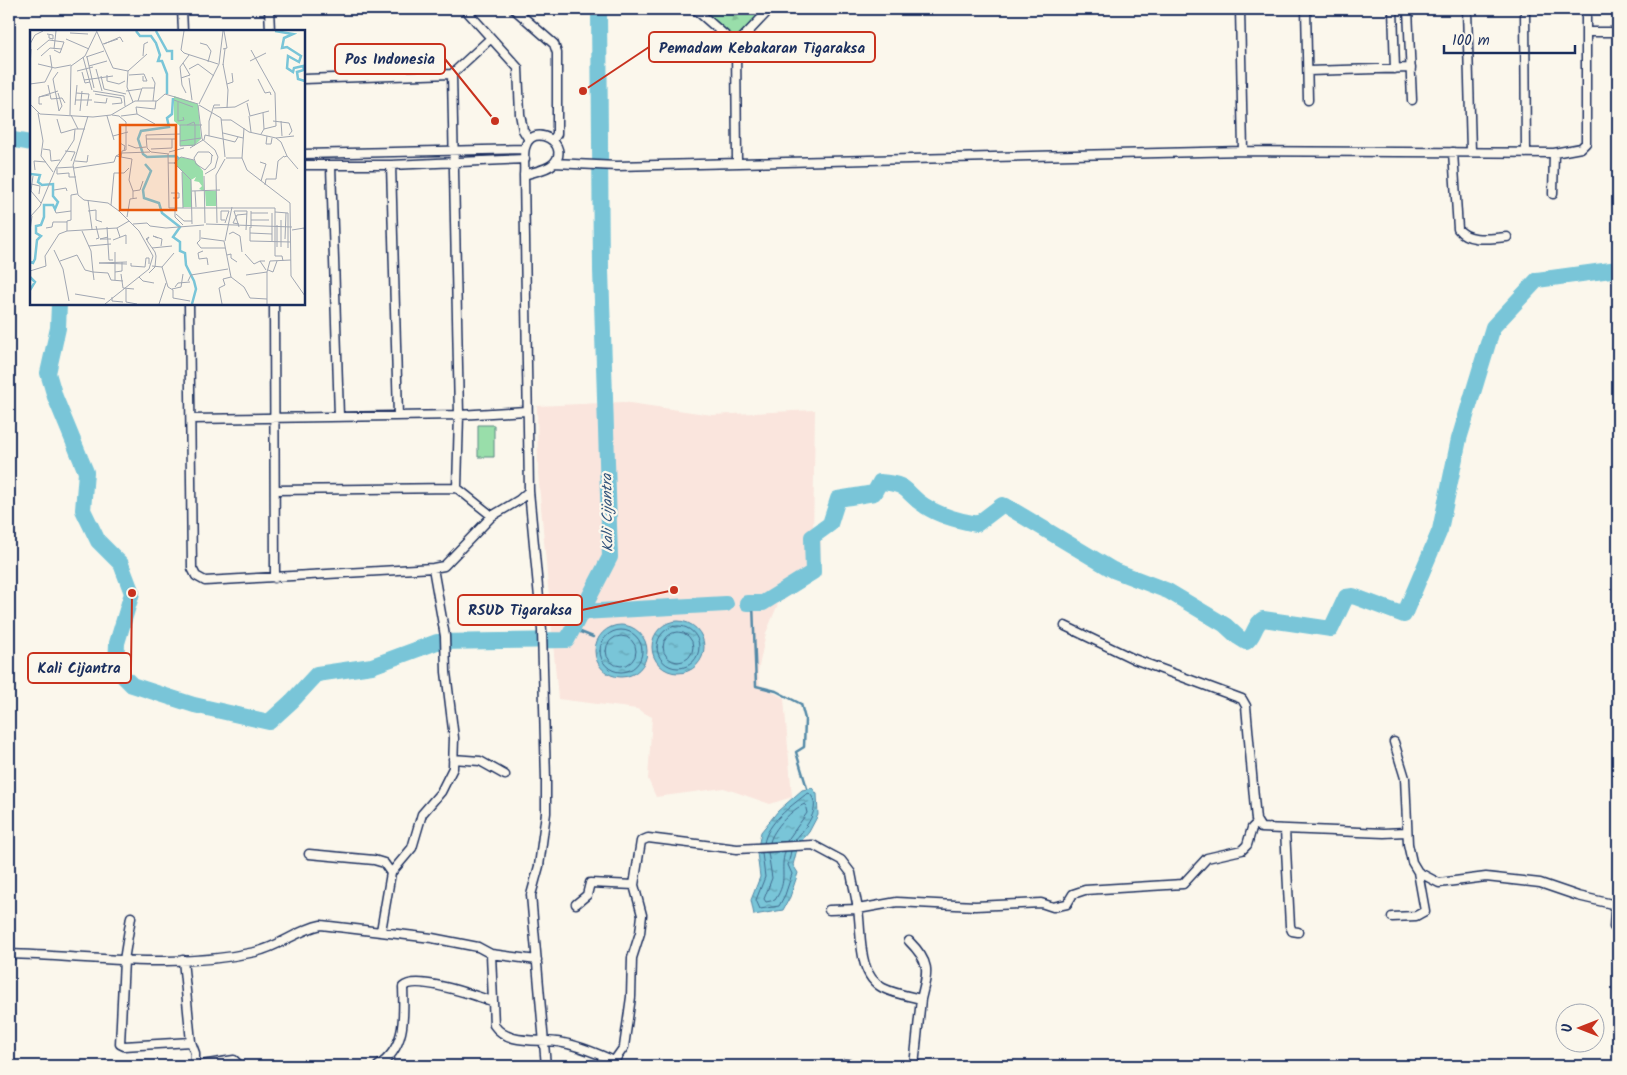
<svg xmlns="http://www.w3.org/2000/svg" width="1627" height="1075" font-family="Kalam,sans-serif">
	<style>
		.built { fill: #fae5dd }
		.green { fill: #99deaa; stroke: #5a8684 }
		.forest { fill: url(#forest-firs); stroke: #5a8684 }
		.water { fill: url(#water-ripples); stroke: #5389a7 }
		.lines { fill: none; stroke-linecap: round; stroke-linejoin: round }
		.shore { stroke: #416b8f; stroke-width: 1 }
		.stream { stroke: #5389a7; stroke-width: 2.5 }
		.river { stroke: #79c5d8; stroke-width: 16 }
		.minor-casing { stroke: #1b2f5e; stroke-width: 11 }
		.minor { stroke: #fbf7ec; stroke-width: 8 }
		.labels { text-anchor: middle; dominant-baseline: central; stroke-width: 4.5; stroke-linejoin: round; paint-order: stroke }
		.water-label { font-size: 15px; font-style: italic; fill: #32547c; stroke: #fbf7ec }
		.inset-river { fill: none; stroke: #79c5d8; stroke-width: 2.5 }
		.inset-road { fill: none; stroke: #a1a7b3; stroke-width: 1 }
		.view { fill: #e8590c; fill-opacity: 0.15; stroke: #e8590c; stroke-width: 2.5 }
		.inset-edge { fill: none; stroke: #1b2f5e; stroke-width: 2.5 }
		.leader { fill: none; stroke: #c8321e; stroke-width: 2 }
		.callout-dot { fill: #c8321e; stroke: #fbf7ec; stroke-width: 2 }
		.callout { fill: #fbf7ec; stroke: #c8321e; stroke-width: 2 }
		.callout-label { font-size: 15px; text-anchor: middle; font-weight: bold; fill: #1b2f5e }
	</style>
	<defs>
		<pattern id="forest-firs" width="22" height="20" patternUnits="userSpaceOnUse" patternTransform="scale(1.25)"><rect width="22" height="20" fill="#99deaa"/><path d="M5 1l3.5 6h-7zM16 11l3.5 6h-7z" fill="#83bf95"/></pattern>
		<pattern id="water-ripples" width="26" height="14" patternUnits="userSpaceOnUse" patternTransform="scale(1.25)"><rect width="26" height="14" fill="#79c5d8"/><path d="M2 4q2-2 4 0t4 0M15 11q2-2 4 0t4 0" fill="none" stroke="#62a0b2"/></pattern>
	</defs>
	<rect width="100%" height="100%" fill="#fbf7ec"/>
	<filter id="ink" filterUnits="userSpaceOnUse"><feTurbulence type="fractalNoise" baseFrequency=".02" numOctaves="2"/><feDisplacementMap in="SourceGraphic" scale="10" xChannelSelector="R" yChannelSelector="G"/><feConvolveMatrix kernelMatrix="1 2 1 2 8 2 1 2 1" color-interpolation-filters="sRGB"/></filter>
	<g filter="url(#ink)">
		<!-- built -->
		<path class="built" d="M623,402L712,415L815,410L813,540H821V575L778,604L766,633L758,671L760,685L784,698L792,797L770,804L724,788L656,797L648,779L652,717L637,709L558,699L538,473L537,406Z"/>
		<!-- green -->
		<path class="green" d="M478,425H494V457H478Z"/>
		<!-- forest -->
		<path class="forest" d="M695,9H770L736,45Z"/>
		<!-- water -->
		<path class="water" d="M652 647a26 26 0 1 1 52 0a26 26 0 1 1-52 0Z
			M595 651a26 26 0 1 1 52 0a26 26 0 1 1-52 0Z
			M812,788L817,794L818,815L809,832L798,845L793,865L798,873L790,897L783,910L754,915L751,900L760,877L757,853L761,832L778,811L802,790Z"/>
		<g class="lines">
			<!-- shore -->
			<path class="shore" d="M657 647a21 21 0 1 1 42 0a21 21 0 1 1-42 0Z
				M600 651a21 21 0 1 1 42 0a21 21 0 1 1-42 0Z
				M663 647a15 15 0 1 1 30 0a15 15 0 1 1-30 0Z
				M606 651a15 15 0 1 1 30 0a15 15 0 1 1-30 0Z
				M770,842C773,829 793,808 805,804L807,813L787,841
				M764,843C768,822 790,807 805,795L809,793C824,807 804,830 794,841
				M768,852L772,878L764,899L766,902L775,900C789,879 779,872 785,852
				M762,853L765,877L756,900L760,909L779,906L785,895L792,874L788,865L791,851"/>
			<!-- stream -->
			<path class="stream" d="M753,603L756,686L776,691L801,704L805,719L804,747L796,752L807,788
				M573,629L593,637"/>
			<!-- river -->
			<path class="river" d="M9,139L31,143
				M59,304L58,328L48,373L55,397L86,472L83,510L98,541L121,564L132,593L117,643L116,669L132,685L194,705L269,722L292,701L317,674L372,666L437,642L567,640L610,557L601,270L599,9
				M747,603H763L813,572L812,537L830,524L838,499L874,493L880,482C911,484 904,493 925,506C940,516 960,521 977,524L1002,505L1006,506L1113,570L1168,591L1225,625L1238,637L1246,642C1255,636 1254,624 1263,619L1331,629L1346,597L1353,596L1404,615L1440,530L1459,439L1493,327L1537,280L1618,269
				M582,612L726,604"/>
			<defs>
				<path id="minor" d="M182,9L183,31
					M269,9L270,31
					M465,9L518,68L520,114L523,130L529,140
					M514,9L554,44L557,53V134L553,140
					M695,9L736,45L737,162
					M1240,9L1243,151
					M1306,9L1308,100
					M1393,9L1395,69
					M1408,9L1412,100
					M1467,9L1471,151
					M1525,9L1526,153
					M1587,32H1618
					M736,45L770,9
					M1308,71L1411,68
					M452,74L490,39
					M304,79L452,74L459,415L457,488
					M1453,152L1458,229C1469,243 1491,238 1507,237
					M304,154L524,149
					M554,163L617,166L1243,151L1554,153L1581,148L1586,143V9
					M304,165H391L525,159
					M391,165L398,416
					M331,166L339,416
					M1553,194L1554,153
					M189,304L192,568L196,576L205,581L433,568L444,566L492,516L519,500L529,491L524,175C525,167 523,155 525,148C532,120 573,145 553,164C547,170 532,172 524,175
					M274,304L275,578
					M191,419L459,415L526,411
					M275,490L457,488L492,516
					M529,491L542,630L546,780V813L539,866L531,895L546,1066
					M1065,626L1134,659L1242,699L1246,706L1256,820L1261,828L1384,833L1406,832
					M1394,742L1405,778L1408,844L1412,862L1418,872L1439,883L1486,877L1540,883L1578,896L1612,904L1615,910L1614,927L1618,929
					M453,759L480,761L505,775
					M1285,830L1290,926L1292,931L1298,932
					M309,854L374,860L384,863L391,873
					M576,904L587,895L590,883L634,885
					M829,910L858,909C862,934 857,975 883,988C895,994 909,996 921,999L914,1066
					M131,917L124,960L120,1044L124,1046L191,1042L195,1053V1066
					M1392,917L1416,916L1425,911L1418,872
					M381,931L391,873L412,848L422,814L441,792L453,768L454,738L446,672L445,636L433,568
					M909,941C931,963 928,971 921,999
					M9,954C91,956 174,970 255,952C279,947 297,930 321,925L432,938L478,947L491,954L494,1025C508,1046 540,1038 563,1043C581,1046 598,1054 614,1061L613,1064
					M491,954L537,960
					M183,960L191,1042
					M614,1061L624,1047L631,997L632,958L640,933L642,915L634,885L641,841L648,838L737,849L813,845L841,860L851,873L858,909L897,902L975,906L1041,903L1053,907L1067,904L1073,894L1085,890L1183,884L1207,858L1242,850L1247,845L1252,828L1257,823
					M845,1064L879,1066
					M195,1066L234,1060L240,1066
					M378,1066C406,1048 404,1017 403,987C416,974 475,996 492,1001"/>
			</defs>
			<!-- minor casing -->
			<use href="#minor" class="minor-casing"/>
			<!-- minor -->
			<use href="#minor" class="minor"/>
		</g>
	</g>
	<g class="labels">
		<!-- water labels -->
		<g class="water-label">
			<text transform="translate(608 513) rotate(-91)">Kali Cijantra</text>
		</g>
	</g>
	<!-- overview -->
	<g transform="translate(30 30)">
		<rect width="275" height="275" fill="#fbf7ec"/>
		<path d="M144,66L168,74L171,109L164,116H150V96L144,91Z" fill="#99deaa"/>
		<path d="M150,127L164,130L173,141L174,161L169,159L172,156L169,152L164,151L166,147L161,150L144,133Z" fill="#99deaa"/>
		<path d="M152,141L161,150L162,177H153ZM175,161H186V176H176Z" fill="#99deaa"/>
		<path class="inset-river" d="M106,1L110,6H121L126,13L130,25L128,31H132L137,44V64M126,1L137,21H142V30M245,1L263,4L254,8L252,18L257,17L271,26L269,32L258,26L257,38L263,42L264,38L273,36L274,40L267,42L268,49L275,51M143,68L142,84L137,88L139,97L111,101L108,109L113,124L117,127L146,126L149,129M115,134L121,141L113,160L114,168L129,173L132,183L150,197L143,207L150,212V221L155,223L156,235L164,251L166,259L162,274M0,144L10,145L8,152L12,155L23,154V166L28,172L25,179L23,175H14V187L11,195L6,196V203L11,206L7,210L5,229L3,233L0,232M0,247L5,252L0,260"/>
		<path class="inset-road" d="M154,1L151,20L154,23L188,34M67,2L83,38L98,41M40,3L58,4M17,4L23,5V9L19,8V5M36,9L59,19M170,13L177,15L181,21L178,32M0,14L5,5L13,1M73,14L88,9M74,14L90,7L93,12M24,19L26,1M193,19L197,18L194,1M7,20L19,10L34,12L30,23L24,20M221,20L245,63L246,96L234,99L231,104M11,26L20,18L32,19M113,26L114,14L118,12M53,27L62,60M56,27L74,21M57,27L64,58M220,31L236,23M8,34L25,38L41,35M193,34L198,60L197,78M193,35L195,19M59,36L77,31M0,38L1,19M66,39L72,61M159,39L168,34L184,46M47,41L63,37M98,41L97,57L103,72M98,41L117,24M28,42L23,49L29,81M52,42L55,53L60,52M77,45V51L89,54L95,51M99,45L114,44L117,51H113V46M71,46L74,59L96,64M122,47L125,53L123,71M151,48L160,45L153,33M159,48L162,70M228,49L235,63L240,62L241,65M54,50L83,46M0,54L15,52L22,38L20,25M197,54L203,52L202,43M18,55L21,69L32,68L35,73M63,61L94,66L95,76M96,61L111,59M28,63L32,76L29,81M46,63L59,64L57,76M156,63L152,55L150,37L159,25M65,64L91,68L92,73L82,74M9,67L28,61M46,70H62M144,70L163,77M108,71L112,58H124M64,72L76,73L77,68M148,72V91L154,90L153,87M217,73L220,86L239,81M0,74L10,84L63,87L81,85L105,71H127L135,64L168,74M12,74H9V67L19,65M169,74L189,34L193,1M45,75L47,55M168,75L172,109L185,120L188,127L185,138L175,144M169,75L191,88L195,127M184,78L205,77L219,70M50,81L52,61M8,83L13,111L11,126L23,142M233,83L234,99M40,85L41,36L55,26L67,1M41,85L48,99M58,86L43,135L48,165L54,170L78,173L89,181L109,201L123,226L119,239L75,274M77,86L84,110M91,86L107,84M219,86L221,102M27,89L31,103L45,99M191,90H201L219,102L246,108L251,112L257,126L254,127M243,91L259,93L262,101L259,105M251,91L252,106M125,94L107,84L106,77L125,79L126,71M157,95L164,92L165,95V115L150,116V95H172M193,103L213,108M90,105V113L95,116L94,121M83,106L98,102M179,106V91L184,75H190M237,106L236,114H241L242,108M246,108L264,106M116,109H147M193,109L205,112L208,107M174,110L175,105L193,109M150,111L171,108M98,115L106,118L116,117M160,118L173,110M13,119L20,120L21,131L30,130M121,119L142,118V109M35,121L45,122L41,131M139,122L154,118M138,124L139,178H245M139,124L121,122L117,118L116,105L150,104M86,126L92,123L120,122M257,126L268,139M91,127L102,129L99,150L103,161M164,128L166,134L175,140L181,133L182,125M164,128L168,122H179L183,126M196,128H212L217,140L260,173L261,246L275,266M212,128L214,98M45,131L57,132L58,125M230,132L236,134L231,151M138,133H144L151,127L164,130M144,133L161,150L162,194M26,138L44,110L45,99H55M44,138L84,132L86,126L91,127L92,121L96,120V92L89,86L82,85M27,139V144L39,143V147H46M5,140L4,131L16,132M152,142L153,178M3,146L1,161L11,173M174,146L175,193M1,154L10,156L9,164M235,155L236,149H246L248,131L254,126M24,160L36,158L37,161M162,161L190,160M165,161L166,177M141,163H149V168H143M103,168V161L110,160L113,151M58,170L62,199M81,175L84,143H94L99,138M145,178V187L153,195M245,178V226H252L253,231M25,180L26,183L41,181M58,181L66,180V190L72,192M245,182L258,183V218M221,183H238M146,184L154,191H162M0,187L10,176L26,138L44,137M97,187L100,169L107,168M221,190H239M251,190V217M187,193L186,145L195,129M195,193L199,181H191V190H195M103,194L117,193L120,196L136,198L174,195M176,194L262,197M209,194L203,193L207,185L217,184M77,197L79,230H83M209,197L204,181H217L216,200M220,197V211L261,212M16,198L22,197L23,192H37M221,198V181M170,200V210L167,213L171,218H195M262,200L274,198L275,202M0,201L2,186M37,201L87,198M52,201L61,221L63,242L78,243L81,250L93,251M220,203L242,204M199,204L203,202L210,206L212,222M78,207L70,209H81M90,207L87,198L99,191M128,208L123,206L132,209L131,216M171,208L194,211L201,247L214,257L220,268L237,269M66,209L69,208L66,196M255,209L256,183M83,210L96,205V214M117,210L119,207L116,209L117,210L118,212L125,222L126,226L125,237L119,243M195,211L202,177M242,211V183M59,216L81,214M247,217V195M122,218L142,216M24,220L33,239L39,271M173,221L168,223L169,229L177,228L178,235M85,222V250M215,224L224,234L230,231M197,225L201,224V228L207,232M30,231L47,225L55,240L63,242L64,250M235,231H230L236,240M101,233V236L115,237L116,228H119V234M97,234L69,233L97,232M122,236L132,237L138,257L143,260V268L160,271M132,237L144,223M238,240L243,242L247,231M0,241L16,236L15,226L29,204L37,201V191L41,190V165L47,164M85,242L92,241V232M237,242V274M91,244L93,258L104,259M216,245L237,242L240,231L261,230M109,247L113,251L124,253M158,251L161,245L198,239M145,257L148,253L160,252M96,259V272L107,274M142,259L151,257L153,244M45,264L75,269M82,267V271L93,272M129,274L136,253M192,274L189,258L195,255L193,249L201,247"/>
		<path class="view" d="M90,95H146V180H90Z"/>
		<rect width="275" height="275" class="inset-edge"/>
	</g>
	<!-- callouts -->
	<path class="leader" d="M583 91L649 47M495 121L445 59M674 590L582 610M132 593L131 668"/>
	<g class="callout-dot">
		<circle cx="583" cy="91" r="5"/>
		<circle cx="495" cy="121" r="5"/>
		<circle cx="674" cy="590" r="5"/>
		<circle cx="132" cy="593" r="5"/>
	</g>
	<g class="callout">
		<rect x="649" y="32" width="226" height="30" rx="5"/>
		<rect x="335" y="44" width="110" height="30" rx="5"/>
		<rect x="458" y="595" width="124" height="30" rx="5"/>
		<rect x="28" y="653" width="103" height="30" rx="5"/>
	</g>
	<g class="callout-label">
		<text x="762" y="53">Pemadam Kebakaran Tigaraksa</text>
		<text x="390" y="64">Pos Indonesia</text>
		<text x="520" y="615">RSUD Tigaraksa</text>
		<text x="79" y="673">Kali Cijantra</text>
	</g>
	<!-- margin -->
	<rect width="1627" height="1075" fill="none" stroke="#fbf7ec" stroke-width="30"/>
	<rect x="15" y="15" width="1597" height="1045" fill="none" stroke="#1b2f5e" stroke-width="2" filter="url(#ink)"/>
	<!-- north arrow -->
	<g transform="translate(1580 1028) rotate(270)"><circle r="24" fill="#fbf7ec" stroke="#a1a7b3"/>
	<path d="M0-4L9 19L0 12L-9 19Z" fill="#c8321e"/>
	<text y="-8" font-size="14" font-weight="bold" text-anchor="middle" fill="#1b2f5e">U</text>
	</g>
	<!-- scale -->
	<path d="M1444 45v8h131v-8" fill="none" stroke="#1b2f5e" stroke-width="2.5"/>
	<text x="1452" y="45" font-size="15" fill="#1b2f5e" stroke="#fbf7ec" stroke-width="4" paint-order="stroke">100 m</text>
</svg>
